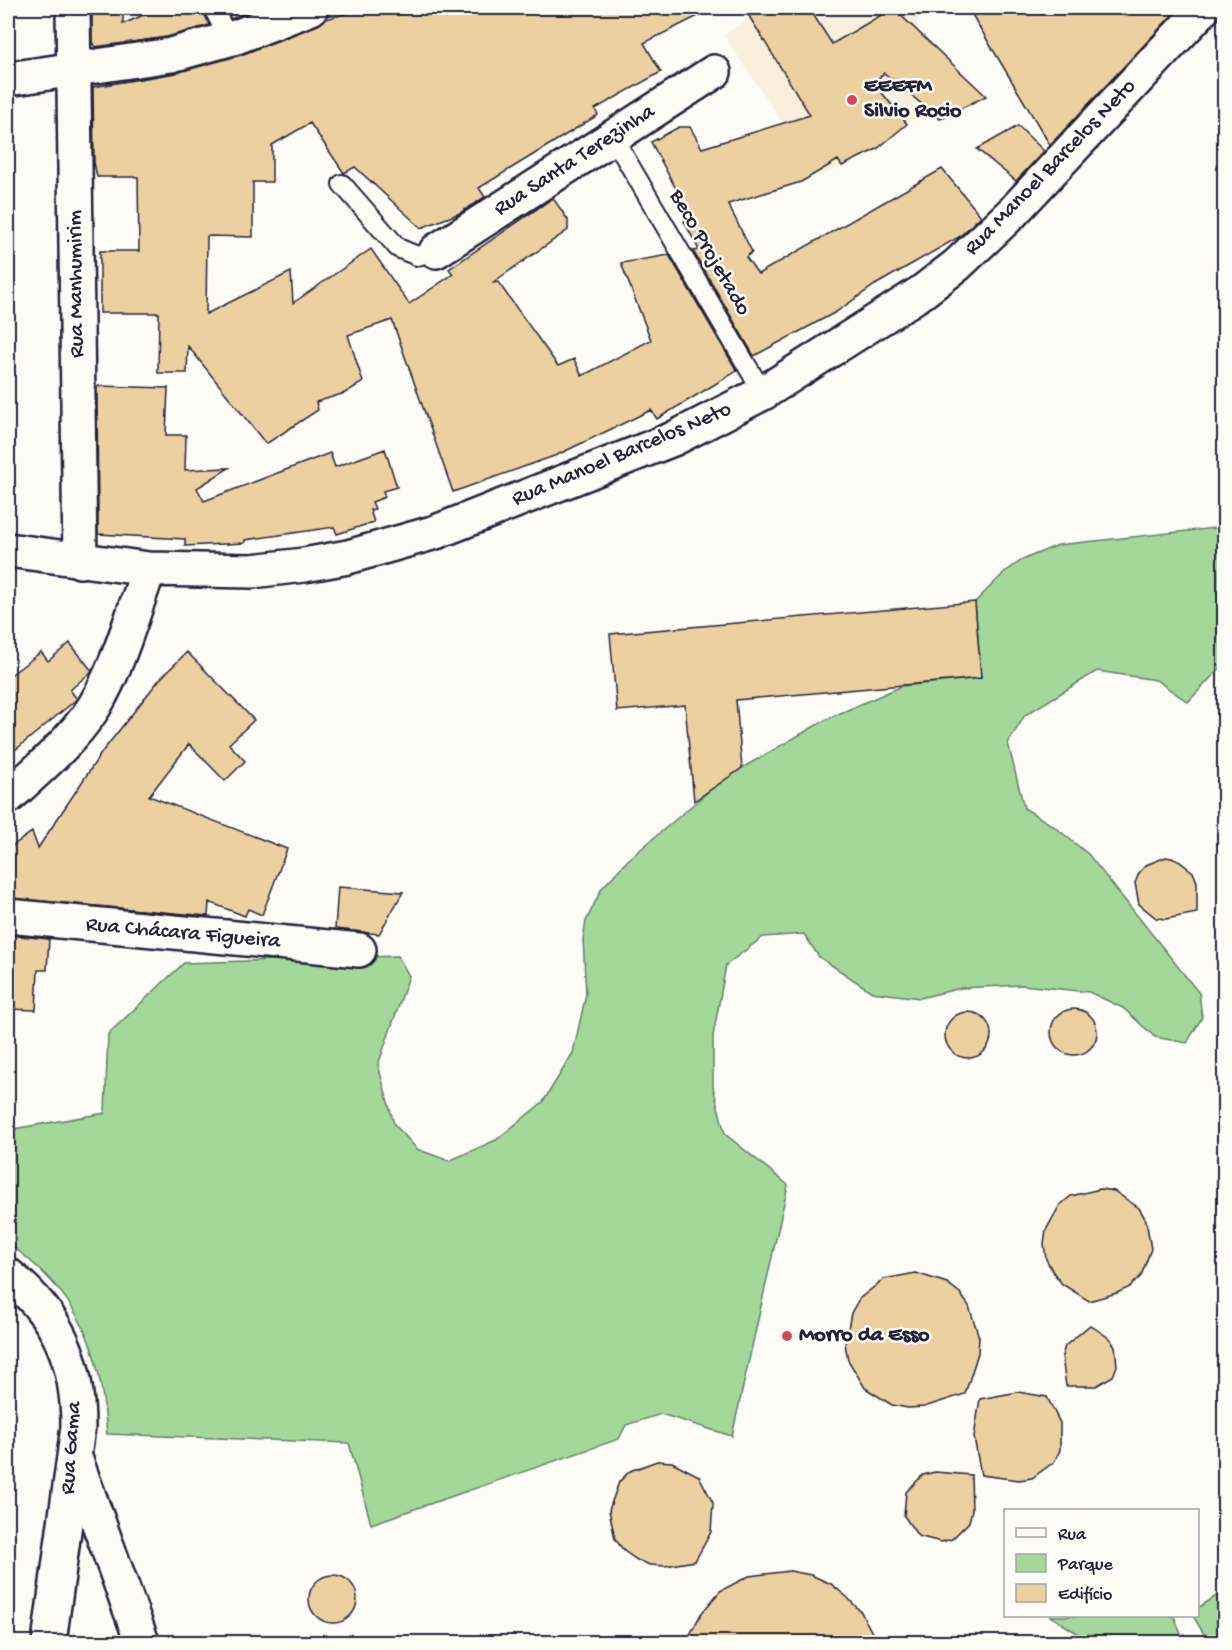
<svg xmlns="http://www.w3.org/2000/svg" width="1232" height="1650" font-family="'Gochi Hand',sans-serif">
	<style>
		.built { fill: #f8efdd }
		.green { fill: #a4d89a; stroke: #637d6a; stroke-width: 1.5 }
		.building { fill: #ecd0a0; stroke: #22223b; stroke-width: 1.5 }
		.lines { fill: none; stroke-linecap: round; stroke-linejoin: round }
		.lane-casing { stroke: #22223b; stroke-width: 22 }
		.street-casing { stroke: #22223b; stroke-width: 38 }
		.secondary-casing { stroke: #22223b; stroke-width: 38 }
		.lane { stroke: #fdfcf7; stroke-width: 18 }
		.street { stroke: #fdfcf7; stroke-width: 33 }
		.secondary { stroke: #fdfcf7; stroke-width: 33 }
		.poi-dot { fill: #d1495b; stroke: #fdfcf7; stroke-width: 2 }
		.labels { text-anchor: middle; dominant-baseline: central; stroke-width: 5; stroke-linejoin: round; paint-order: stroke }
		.poi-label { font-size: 22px; font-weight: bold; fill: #22223b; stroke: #fdfcf7; text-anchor: start }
		.street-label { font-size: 22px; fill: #22223b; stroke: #fdfcf7 }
	</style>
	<rect width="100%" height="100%" fill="#fdfcf7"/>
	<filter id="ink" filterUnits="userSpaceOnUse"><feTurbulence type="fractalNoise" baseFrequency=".0167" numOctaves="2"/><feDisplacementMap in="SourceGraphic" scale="12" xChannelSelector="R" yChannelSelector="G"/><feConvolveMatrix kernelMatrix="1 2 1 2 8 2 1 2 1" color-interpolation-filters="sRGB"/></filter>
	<g filter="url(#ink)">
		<!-- built -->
		<path class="built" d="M763,8H918V31L965,76L877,149L819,177L724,35Z"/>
		<!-- green -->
		<path class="green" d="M1224,527V659L1221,667L1188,702L1156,680L1097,671L1025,715L1008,743L1024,808L1055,827L1088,854L1199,993L1202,1017L1187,1043L1155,1037L1123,1008L1089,992L1022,985L961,988L920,998L872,992L819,957L804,934L763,937L726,965L713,1036V1087L725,1134L788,1185L732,1436L661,1414L626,1425L619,1439L371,1524L349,1443L107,1434C99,1344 82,1298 8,1243V1130L105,1113L108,1034L184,963L398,956L409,976L378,1065L394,1124L417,1149L449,1161L496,1140L543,1102L573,1053L586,994L583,939L586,921L602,888L628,860L709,791L742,768L827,719L902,686L981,678L975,602L1005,572L1022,560L1058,545Z
			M1224,1591V1642H1209L1193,1616H1198V1608Z
			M1050,1616H1174L1184,1642H1091Z"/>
		<!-- building -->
		<path class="building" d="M92,8H123V24L159,8H202L209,25L167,37L95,47L92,42Z
			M225,8H257L231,19Z
			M366,8H714L644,43L661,72L595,109L598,115L479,188L485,197L460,213L421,228L355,167L344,173L310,123L272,145V182H253V237L207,236L206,314L291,272L293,303L371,249L409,304L453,274L449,269L553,198L568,220V230L492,283L498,282L558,366L574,359L582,376L651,340L621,263L669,255L737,371L657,419L651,410L557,455L453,492L392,320L348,335L363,382L345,393L316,402L318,410L266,444L188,346L187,373H158L159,313H100V251H139L138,177H97L94,162L93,87L176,73L241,55L318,25L326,19Z
			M744,8H809L832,44L893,8L986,96L940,119L884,73L874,83L907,124L877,149L842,166L838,160L801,182L728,204L752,252L746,257L758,274L942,169L981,216L959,237L875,285L836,312L754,356L693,251L699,250L684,221L691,217L651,142L679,127H690L702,148L810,115Z
			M968,8H1179L1050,145Z
			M1018,126L1044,151L1016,181L977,149Z
			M97,386L168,388L166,435H186L185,470L229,468L197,488L204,501L330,453L335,467L385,449L397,487L383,491L385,497L372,502L375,509L370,510L374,522L337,534L334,527L245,540V543L185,546V539L98,534Z
			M975,602L981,678L736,700L742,768L694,801L685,705L617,711L610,634Z
			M70,643L92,671L70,690L77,699L8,756V677L41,652L48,661Z
			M187,652L254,720L229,744L245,761L225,781L189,744L149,796L287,849L262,915L248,909L245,916L209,902L208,916L8,898V849L32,832L38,848L102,752L159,680Z
			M1166,857L1176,859L1193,872L1197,882V913L1166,919L1156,918L1139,904L1135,883L1139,873L1146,865Z
			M338,887L403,892L379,934L335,929Z
			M8,935L49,939L47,970H38L36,1010L8,1009Z
			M1051 1032a23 23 0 1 1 46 0a23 23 0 1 1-46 0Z
			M945 1035a23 23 0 1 1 46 0a23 23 0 1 1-46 0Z
			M1100,1189L1114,1191L1139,1208L1146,1220L1151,1249L1141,1276L1130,1287L1117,1293L1089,1301L1062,1284L1053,1272L1046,1259L1044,1244L1046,1230L1060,1205L1071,1196Z
			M916,1273L947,1283L960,1293L969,1306L979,1337L978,1353L965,1394L924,1407L908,1408L892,1405L865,1388L848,1360L845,1344L851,1313L859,1299L884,1279Z
			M1090,1325L1109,1338L1115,1346L1117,1366L1113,1376L1096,1386H1066L1062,1356L1065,1346Z
			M1018,1392L1047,1397L1060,1423V1450L1054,1462L1032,1478L1019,1480L981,1475L974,1437L980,1399Z
			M657,1461L672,1462L699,1476L713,1503L711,1532L695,1561L665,1566L650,1565L637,1560L624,1551L615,1539L609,1510L619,1482L630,1471Z
			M935,1472L971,1475L972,1510L969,1522L952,1539L941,1542L918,1536L904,1516L906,1492L923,1475Z
			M790,1571L811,1575L831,1584L847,1597L861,1612L877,1642H686L701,1614L720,1591L749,1576Z
			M309 1599a24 24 0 1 1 48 0a24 24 0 1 1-48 0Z"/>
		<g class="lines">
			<defs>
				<path id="lane" d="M213,8L229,39
					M613,137L763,393
					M342,184L398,248L417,256L436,251"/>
				<path id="street" d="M73,8L80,561
					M8,79L171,55L236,37L311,8
					M436,251L714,72
					M8,916L359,950
					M75,1458L142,1642"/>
				<path id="secondary" d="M8,550L149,569L252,571L304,565L348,557L436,532L673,439L763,393L922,292L957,265L1012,213L1204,8
					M8,797C38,770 72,741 94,707C119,665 132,615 149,569
					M8,1275C59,1316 78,1362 78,1427L49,1642"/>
			</defs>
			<!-- lane casing -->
			<use href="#lane" class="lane-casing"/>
			<!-- street casing -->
			<use href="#street" class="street-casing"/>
			<!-- secondary casing -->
			<use href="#secondary" class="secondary-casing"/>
			<!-- lane -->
			<use href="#lane" class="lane"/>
			<!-- street -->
			<use href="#street" class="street"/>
			<!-- secondary -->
			<use href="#secondary" class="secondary"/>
		</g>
	</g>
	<!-- markers -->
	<g class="poi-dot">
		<circle cx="852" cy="100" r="6"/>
		<circle cx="787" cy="1336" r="6"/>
	</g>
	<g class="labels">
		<!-- poi labels -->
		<g class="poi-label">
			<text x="864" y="87">EEEFM<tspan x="864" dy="25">Silvio Rocio</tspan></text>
			<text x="799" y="1336">Morro da Esso</text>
		</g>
		<!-- street labels -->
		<g class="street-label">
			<text transform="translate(575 161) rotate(-33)">Rua Santa Terezinha</text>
			<text transform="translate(1051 168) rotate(-46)">Rua Manoel Barcelos Neto</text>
			<text transform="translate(709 253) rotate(60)">Beco Projetado</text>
			<text transform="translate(77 284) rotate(-91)">Rua Manhumirim</text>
			<text transform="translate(622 455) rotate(-23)">Rua Manoel Barcelos Neto</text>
			<text transform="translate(183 934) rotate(5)">Rua Chácara Figueira</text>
			<text transform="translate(72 1448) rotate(-86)">Rua Gama</text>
		</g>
	</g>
	<!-- margin -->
	<rect width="1232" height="1650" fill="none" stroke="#fdfcf7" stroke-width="30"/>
	<rect x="15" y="15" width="1202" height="1620" fill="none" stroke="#22223b" stroke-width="2" filter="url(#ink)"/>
	<!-- legend -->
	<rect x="1004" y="1509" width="195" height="108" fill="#fdfcf7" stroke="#a5a5ac" stroke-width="1.5"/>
	<rect x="1016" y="1528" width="30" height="9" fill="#fdfcf7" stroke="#a5a5ac" stroke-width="1.5"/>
	<text x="1058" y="1539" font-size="18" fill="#22223b">Rua</text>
	<rect x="1016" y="1554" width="30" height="18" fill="#a4d89a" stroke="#a5a5ac" stroke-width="1.5"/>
	<text x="1058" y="1569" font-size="18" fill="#22223b">Parque</text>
	<rect x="1016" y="1584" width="30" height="18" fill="#ecd0a0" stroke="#a5a5ac" stroke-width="1.5"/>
	<text x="1058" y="1599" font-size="18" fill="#22223b">Edifício</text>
</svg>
